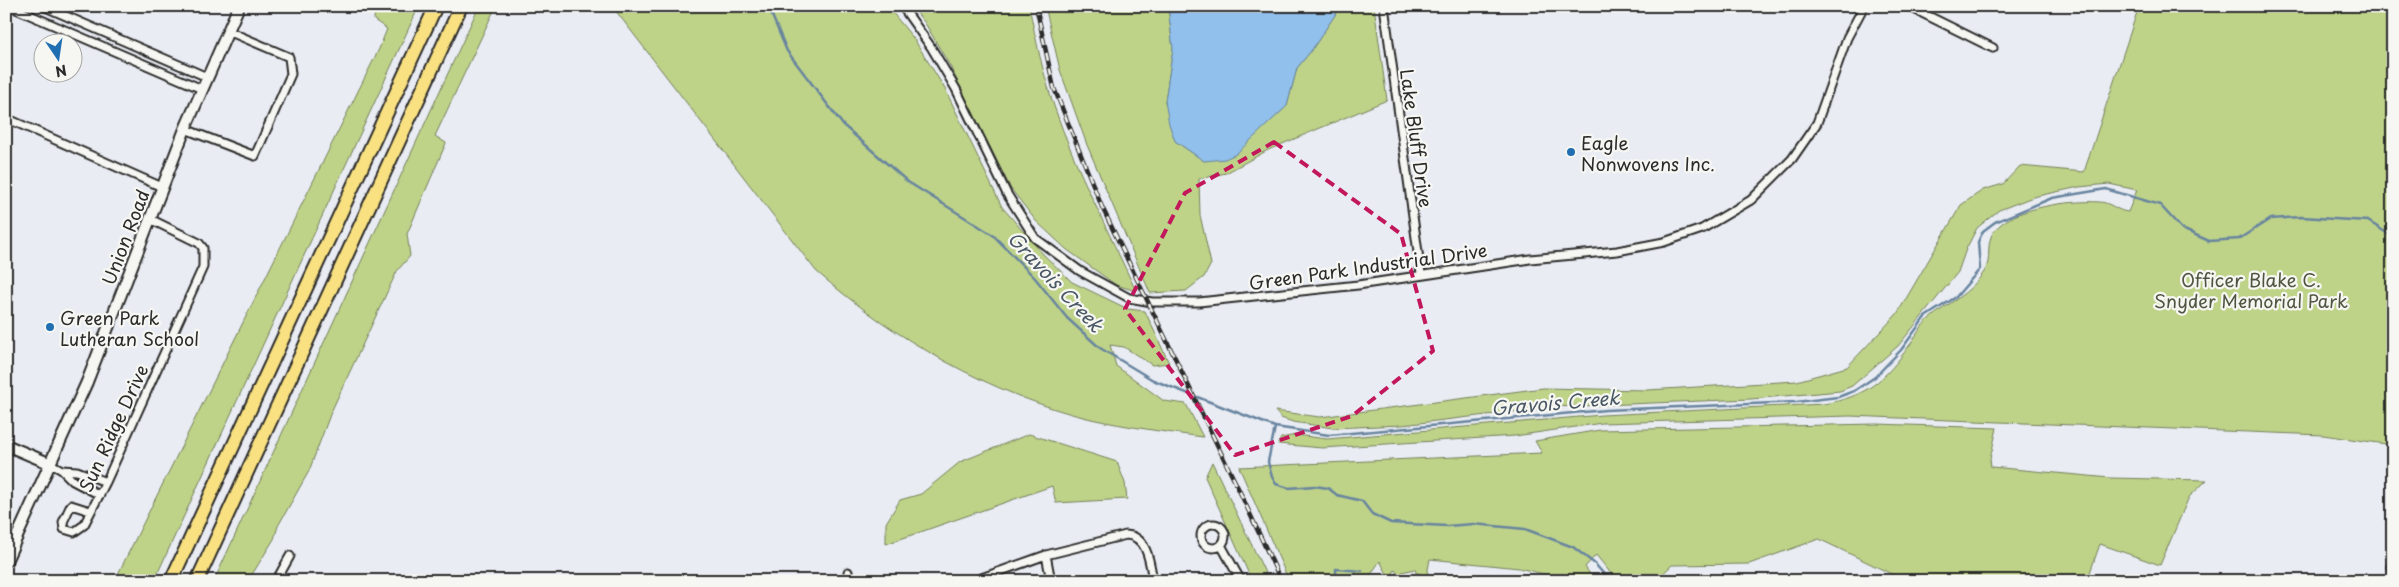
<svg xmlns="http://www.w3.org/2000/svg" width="2399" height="587" font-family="'Playpen Sans',sans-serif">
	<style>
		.green { fill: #bed388; stroke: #747f5a }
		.water { fill: #91c0ec; stroke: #68849f }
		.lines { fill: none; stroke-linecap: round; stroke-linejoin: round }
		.stream { stroke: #68849f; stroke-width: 2.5 }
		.street-casing { stroke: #2b2b2b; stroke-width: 11 }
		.secondary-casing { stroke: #2b2b2b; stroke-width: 14 }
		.highway-casing { stroke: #2b2b2b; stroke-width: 16 }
		.street { stroke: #f6f6f2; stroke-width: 7 }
		.secondary { stroke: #f6f6f2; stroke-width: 10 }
		.highway { stroke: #f9e181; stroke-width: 12 }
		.rail-casing { stroke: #2b2b2b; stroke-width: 4.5 }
		.rail { stroke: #f6f6f2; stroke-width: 2.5; stroke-dasharray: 8; stroke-linecap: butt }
		.marked { fill: none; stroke: #c2185b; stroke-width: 4; stroke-dasharray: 10 6; stroke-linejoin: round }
		.poi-dot { fill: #1f6fb2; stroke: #f6f6f2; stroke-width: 2 }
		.labels { text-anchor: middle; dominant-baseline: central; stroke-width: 4.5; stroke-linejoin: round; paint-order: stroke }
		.street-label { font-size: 18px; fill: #2b2b2b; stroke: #f6f6f2 }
		.poi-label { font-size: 18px; fill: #2b2b2b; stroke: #f6f6f2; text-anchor: start }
		.park-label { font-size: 18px; fill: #505542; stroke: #f6f6f2 }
		.water-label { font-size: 19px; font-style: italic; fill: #4a5865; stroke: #f6f6f2 }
	</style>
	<rect width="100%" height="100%" fill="#e9ecf3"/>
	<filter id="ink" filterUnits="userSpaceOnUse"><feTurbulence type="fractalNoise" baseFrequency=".02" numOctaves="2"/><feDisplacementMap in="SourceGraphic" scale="10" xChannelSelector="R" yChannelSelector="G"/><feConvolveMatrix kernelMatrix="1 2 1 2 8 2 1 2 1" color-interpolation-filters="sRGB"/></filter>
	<g filter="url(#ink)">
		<!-- green -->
		<path class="green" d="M375,6H419L154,581H100L117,576L379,49L387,29L374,20Z
			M479,6H496L435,136L446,143L407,234L410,256L397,271L331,412L309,471L278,526L274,539L248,581H214Z
			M612,6H887L914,39L945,89L1002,207L1043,254L1072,282L1128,309L1145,311L1169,363L1152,365L1124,347L1110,345L1116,366L1164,401L1186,404L1203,437C1166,432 1127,427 1091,419C993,396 891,337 816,271Z
			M911,6H1029C1036,40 1043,74 1054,106C1076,170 1108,230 1136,291L1116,285L1066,249L1036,221L1011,189L951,68L925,23Z
			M1045,6H1168L1173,49L1165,101L1175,141L1204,161L1250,140L1287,106L1297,68L1311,51L1341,6H1374L1387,100L1268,150L1226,173L1199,179L1200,215L1211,264L1204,277L1186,291L1150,293L1087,145L1060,70Z
			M2139,6H2393V445L2323,435L1850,416L1602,423L1515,436L1322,448L1278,444L1281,438L1296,435L1327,439L1602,415L1824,404C1867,396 1884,381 1909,346C1915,338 1921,325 1929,319C1948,303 1970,294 1984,272C1993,259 1984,243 1995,230C2013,207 2072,200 2099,202C2110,202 2117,211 2128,212L2137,190L2109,184L2079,187L2033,197L1999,210L1977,228L1966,249L1958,272L1898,346L1852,386L1840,391L1751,399L1554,407L1402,425L1333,428L1293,422L1281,418L1275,411L1320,417L1543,388L1648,390L1797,381L1847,367L1897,314L1961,205L1983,190L2003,184L2020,166L2084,172Z
			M1876,424L1997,428L1990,459L1991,467L2110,478L2207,480L2189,497L2160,565L2100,544L2087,581H1902V579L1819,539L1749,564L1672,565L1655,581H1617L1596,555L1585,567L1595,581H1572L1519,568L1430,559L1427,575L1436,581H1421L1419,573H1416L1415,569L1402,572L1400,576L1395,570L1393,573L1395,578L1401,581H1391L1380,561L1366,581H1289L1239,467L1542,453L1535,441L1600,430Z
			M1029,434L1117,462L1125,483L1127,499L1056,503L1052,486L886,544V523L900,500L921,494L960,462Z
			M1212,462L1269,581H1252L1205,477Z"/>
		<!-- water -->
		<path class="water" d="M1168,6H1341L1311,51L1297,68L1287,106L1236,154L1225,159L1204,161L1175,141L1169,124L1165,101L1173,49Z"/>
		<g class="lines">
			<!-- stream -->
			<path class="stream" d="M768,6L787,51L843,125L908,182L993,235L1035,278L1067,318L1100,348L1153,380L1275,427L1329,435L1606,410L1796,402L1838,397L1854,391L1875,377L1901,350L1925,317L1956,297L1980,269L1978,242L1983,231L1995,222L2052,198L2106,189L2160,205L2182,229L2209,241L2239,239L2270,219L2301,217L2368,221L2393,237
				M1275,427L1268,462L1272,477L1276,484L1289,488L1314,486L1328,488L1337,495L1362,501L1372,514L1391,523L1447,526L1473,524L1525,529L1573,547L1595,564L1610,581
				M1336,581V569L1362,571"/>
			<defs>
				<path id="street" d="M9,6L202,89
					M43,6L207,77
					M902,6L931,47L956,89L1007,194L1035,238L1080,271L1129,298L1152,302H1199L1245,297L1358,285L1530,259L1617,251L1664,242L1702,229L1751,200L1792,159L1817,123L1847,38L1864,6
					M1384,6L1421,274
					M1908,6L1993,48
					M6,118L162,187
					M185,129L255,156L291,74L289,57L228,31
					M51,464L62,470L77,471L106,482
					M62,470L73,481L100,495
					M90,511L71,505L63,522L64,529L74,532L84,525L106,482L203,267V248L199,243L150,219
					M1201 536a12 12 0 1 1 24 0a12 12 0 1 1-24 0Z
					M1221,545L1241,581
					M1046,555L1051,581
					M2393,560L2391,567L2393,571
					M848,572L850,581
					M276,581L290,556
					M973,581L1046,555L1126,535C1148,536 1150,564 1153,581"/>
				<path id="secondary" d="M6,445L51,464
					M6,561L87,382L185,129L239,6"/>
				<path id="highway" d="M171,581L436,6
					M197,581L461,6"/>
			</defs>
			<!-- street casing -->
			<use href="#street" class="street-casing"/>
			<!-- secondary casing -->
			<use href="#secondary" class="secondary-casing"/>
			<!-- highway casing -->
			<use href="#highway" class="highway-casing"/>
			<!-- street -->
			<use href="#street" class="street"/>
			<!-- secondary -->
			<use href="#secondary" class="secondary"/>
			<!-- highway -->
			<use href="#highway" class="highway"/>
			<defs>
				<path id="rail" d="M1036,6L1054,88L1102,207L1239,490L1281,581"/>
			</defs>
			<!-- rail casing -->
			<use href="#rail" class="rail-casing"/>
			<!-- rail -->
			<use href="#rail" class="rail"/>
		</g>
	</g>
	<!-- marked area -->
	<path class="marked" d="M1274,142L1401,234L1433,351L1352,416L1235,455L1125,309L1185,193Z"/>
	<!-- markers -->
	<g class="poi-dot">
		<circle cx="1571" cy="152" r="5"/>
		<circle cx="50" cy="327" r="5"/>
	</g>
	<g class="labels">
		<!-- street labels -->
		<g class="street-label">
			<text transform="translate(1417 138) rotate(82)">Lake Bluff Drive</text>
			<text transform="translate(125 237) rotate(-69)">Union Road</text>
			<text transform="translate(1368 266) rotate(-8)">Green Park Industrial Drive</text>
			<text transform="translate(113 428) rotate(-65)">Sun Ridge Drive</text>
		</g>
		<!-- poi labels -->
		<g class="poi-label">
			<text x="1581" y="142">Eagle<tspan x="1581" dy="21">Nonwovens Inc.</tspan></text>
			<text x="60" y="317">Green Park<tspan x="60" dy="21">Lutheran School</tspan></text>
		</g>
		<!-- park labels -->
		<g class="park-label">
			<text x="2251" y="279">Officer Blake C.<tspan x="2251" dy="21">Snyder Memorial Park</tspan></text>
		</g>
		<!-- water labels -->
		<g class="water-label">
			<text transform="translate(1056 281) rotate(47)">Gravois Creek</text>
			<text transform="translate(1555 402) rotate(-5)">Gravois Creek</text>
		</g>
	</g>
	<!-- margin -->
	<rect width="2399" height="587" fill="none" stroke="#f6f6f2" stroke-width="25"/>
	<rect x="12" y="12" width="2374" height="562" fill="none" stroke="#2b2b2b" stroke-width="2" filter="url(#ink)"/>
	<!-- north arrow -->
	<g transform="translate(58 58) rotate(167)"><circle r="24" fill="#f6f6f2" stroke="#a5a5a2"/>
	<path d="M0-4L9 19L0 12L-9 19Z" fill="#1f6fb2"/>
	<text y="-8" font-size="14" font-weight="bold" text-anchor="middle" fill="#2b2b2b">N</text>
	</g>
</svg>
